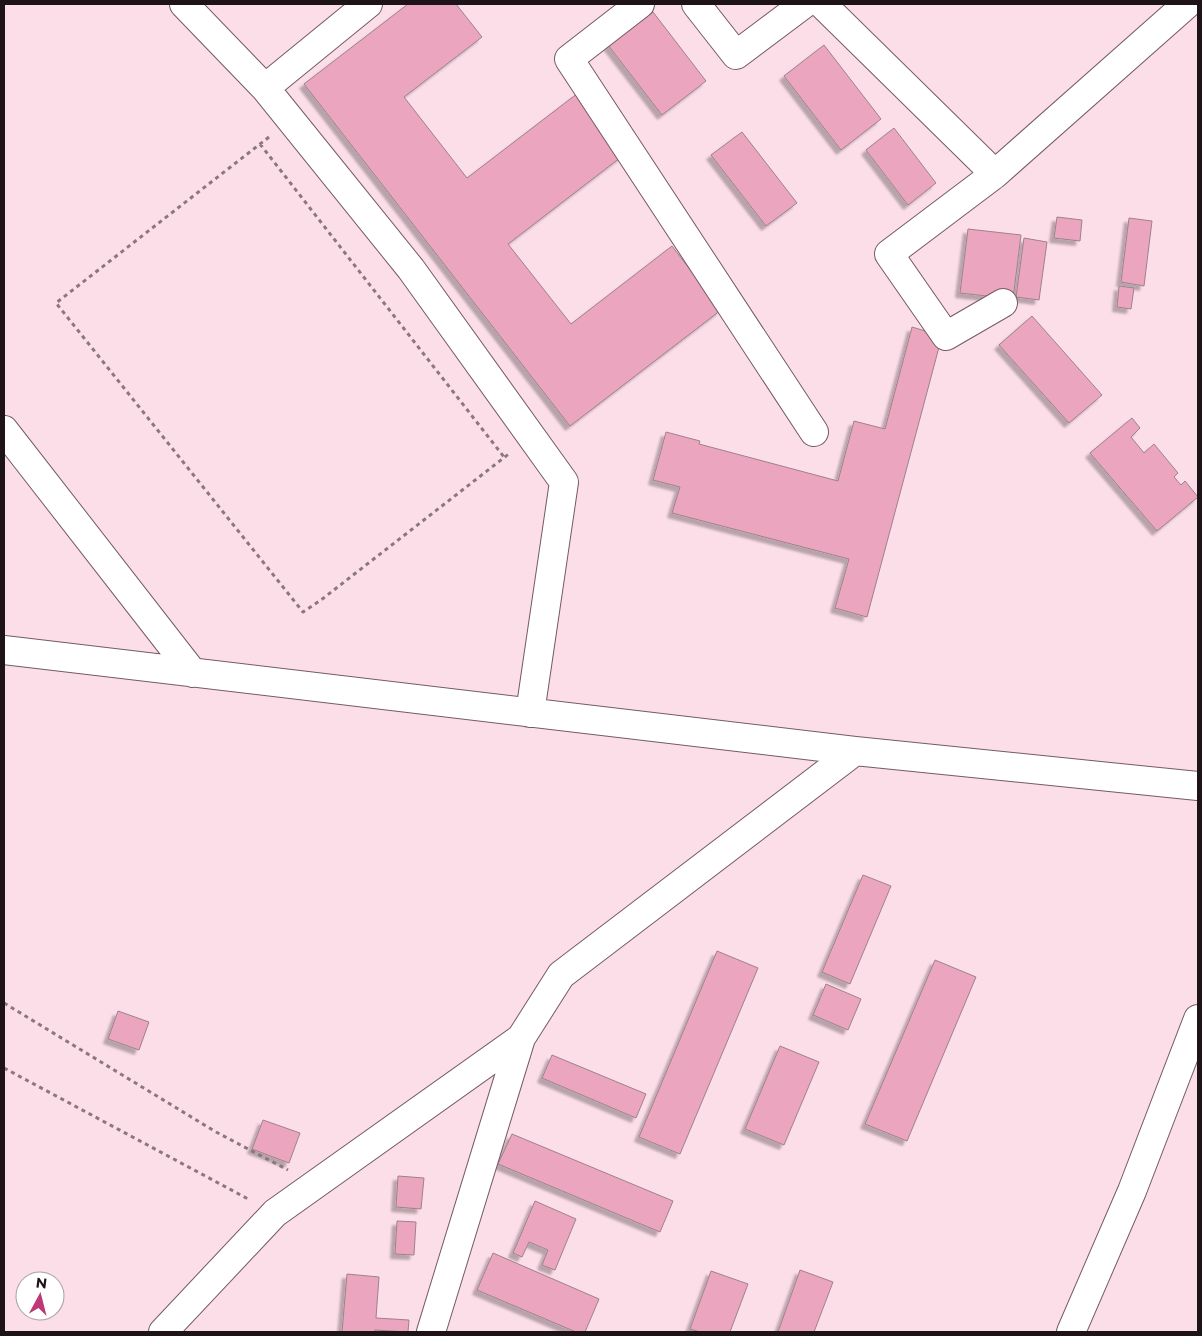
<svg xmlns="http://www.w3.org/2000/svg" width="1202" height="1336" font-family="Montserrat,sans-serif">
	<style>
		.building { fill: #eba5be; stroke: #9d828a; filter: url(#shadow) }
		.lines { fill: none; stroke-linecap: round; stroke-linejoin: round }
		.minor-casing { stroke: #745b63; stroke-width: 30 }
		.path { stroke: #8b777e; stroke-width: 3; stroke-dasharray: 4 4; stroke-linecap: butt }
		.minor { stroke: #fff; stroke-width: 28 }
	</style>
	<defs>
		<filter id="shadow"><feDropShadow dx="-4.5" dy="4.5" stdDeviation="1" flood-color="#0004"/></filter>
	</defs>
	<rect width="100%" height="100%" fill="#fcdee8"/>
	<!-- building -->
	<path class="building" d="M408,4H456L482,37L404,97L467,178L578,93L625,154L508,244L571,324L672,246L721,310L570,426L304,84Z
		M653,12L706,81L662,115L608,45Z
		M824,45L881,119L841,150L784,76Z
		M894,128L936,183L908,205L866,150Z
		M742,132L797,203L766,226L711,155Z
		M1057,217L1082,220L1080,241L1054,238Z
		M1129,218L1152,221L1144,286L1121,282Z
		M968,229L1021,235L1013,299L960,293Z
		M1024,238L1047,242L1039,300L1016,297Z
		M1119,286L1134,288L1131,309L1117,307Z
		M1032,316L1102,395L1069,423L999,345Z
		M912,327L942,336L867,617L835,608L849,559L672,513L680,487L653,480L666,432L700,441L699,444L838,481L854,421L885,429Z
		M1132,418L1140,428L1131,437L1144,453L1154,444L1178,473L1174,477L1181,485L1185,481L1198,497L1157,531L1090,453Z
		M863,875L891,886L850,984L822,972Z
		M717,951L758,968L680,1154L639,1137Z
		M935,960L976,977L907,1141L865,1124Z
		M826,984L861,999L848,1030L813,1015Z
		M118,1011L149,1022L139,1050L108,1039Z
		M780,1046L819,1062L784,1145L745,1129Z
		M552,1055L646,1094L636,1118L542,1078Z
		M263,1120L300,1133L289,1163L252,1149Z
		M512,1134L673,1201L660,1232L498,1164Z
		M398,1176L424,1178L421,1209L396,1207Z
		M535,1201L576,1219L555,1270L542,1265L548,1250L529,1242L522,1257L513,1253Z
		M397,1221L416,1222L414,1255L395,1254Z
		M493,1253L599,1299L585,1332H576L477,1290Z
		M800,1270L833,1282L814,1332H778Z
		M711,1271L748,1284L730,1332H700L690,1329Z
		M347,1274L379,1277L376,1318L409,1320L408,1332L375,1330V1332H342Z"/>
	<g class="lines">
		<defs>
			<path id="minor" d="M184,4L265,88L411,269L564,482L530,713
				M640,4L569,59L814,432
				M696,4L736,55L804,4
				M822,4L995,174L1187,4
				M265,88L368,4
				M995,174L889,254L946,336L1003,303
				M4,430L193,673
				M4,650L855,751L1198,786
				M163,1332L275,1213L521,1038L561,975L855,751
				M431,1332L521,1038
				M1071,1332L1132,1191L1198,1019"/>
		</defs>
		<!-- minor casing -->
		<use href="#minor" class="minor-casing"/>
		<!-- path -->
		<path class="path" d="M269,137L56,303L303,612L321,600L510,453
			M260,144L504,457
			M4,1003L216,1132L288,1170
			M4,1068L250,1200"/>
		<!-- minor -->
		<use href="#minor" class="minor"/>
	</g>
	<!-- border -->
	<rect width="1202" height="1336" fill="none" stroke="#1e1418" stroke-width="10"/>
	<!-- north arrow -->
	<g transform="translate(40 1296) rotate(7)"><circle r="24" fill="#ffffff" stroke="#a5a1a3"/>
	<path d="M0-4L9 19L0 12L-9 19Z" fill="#be3776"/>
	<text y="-8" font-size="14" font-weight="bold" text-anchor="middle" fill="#1e1418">N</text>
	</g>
</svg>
